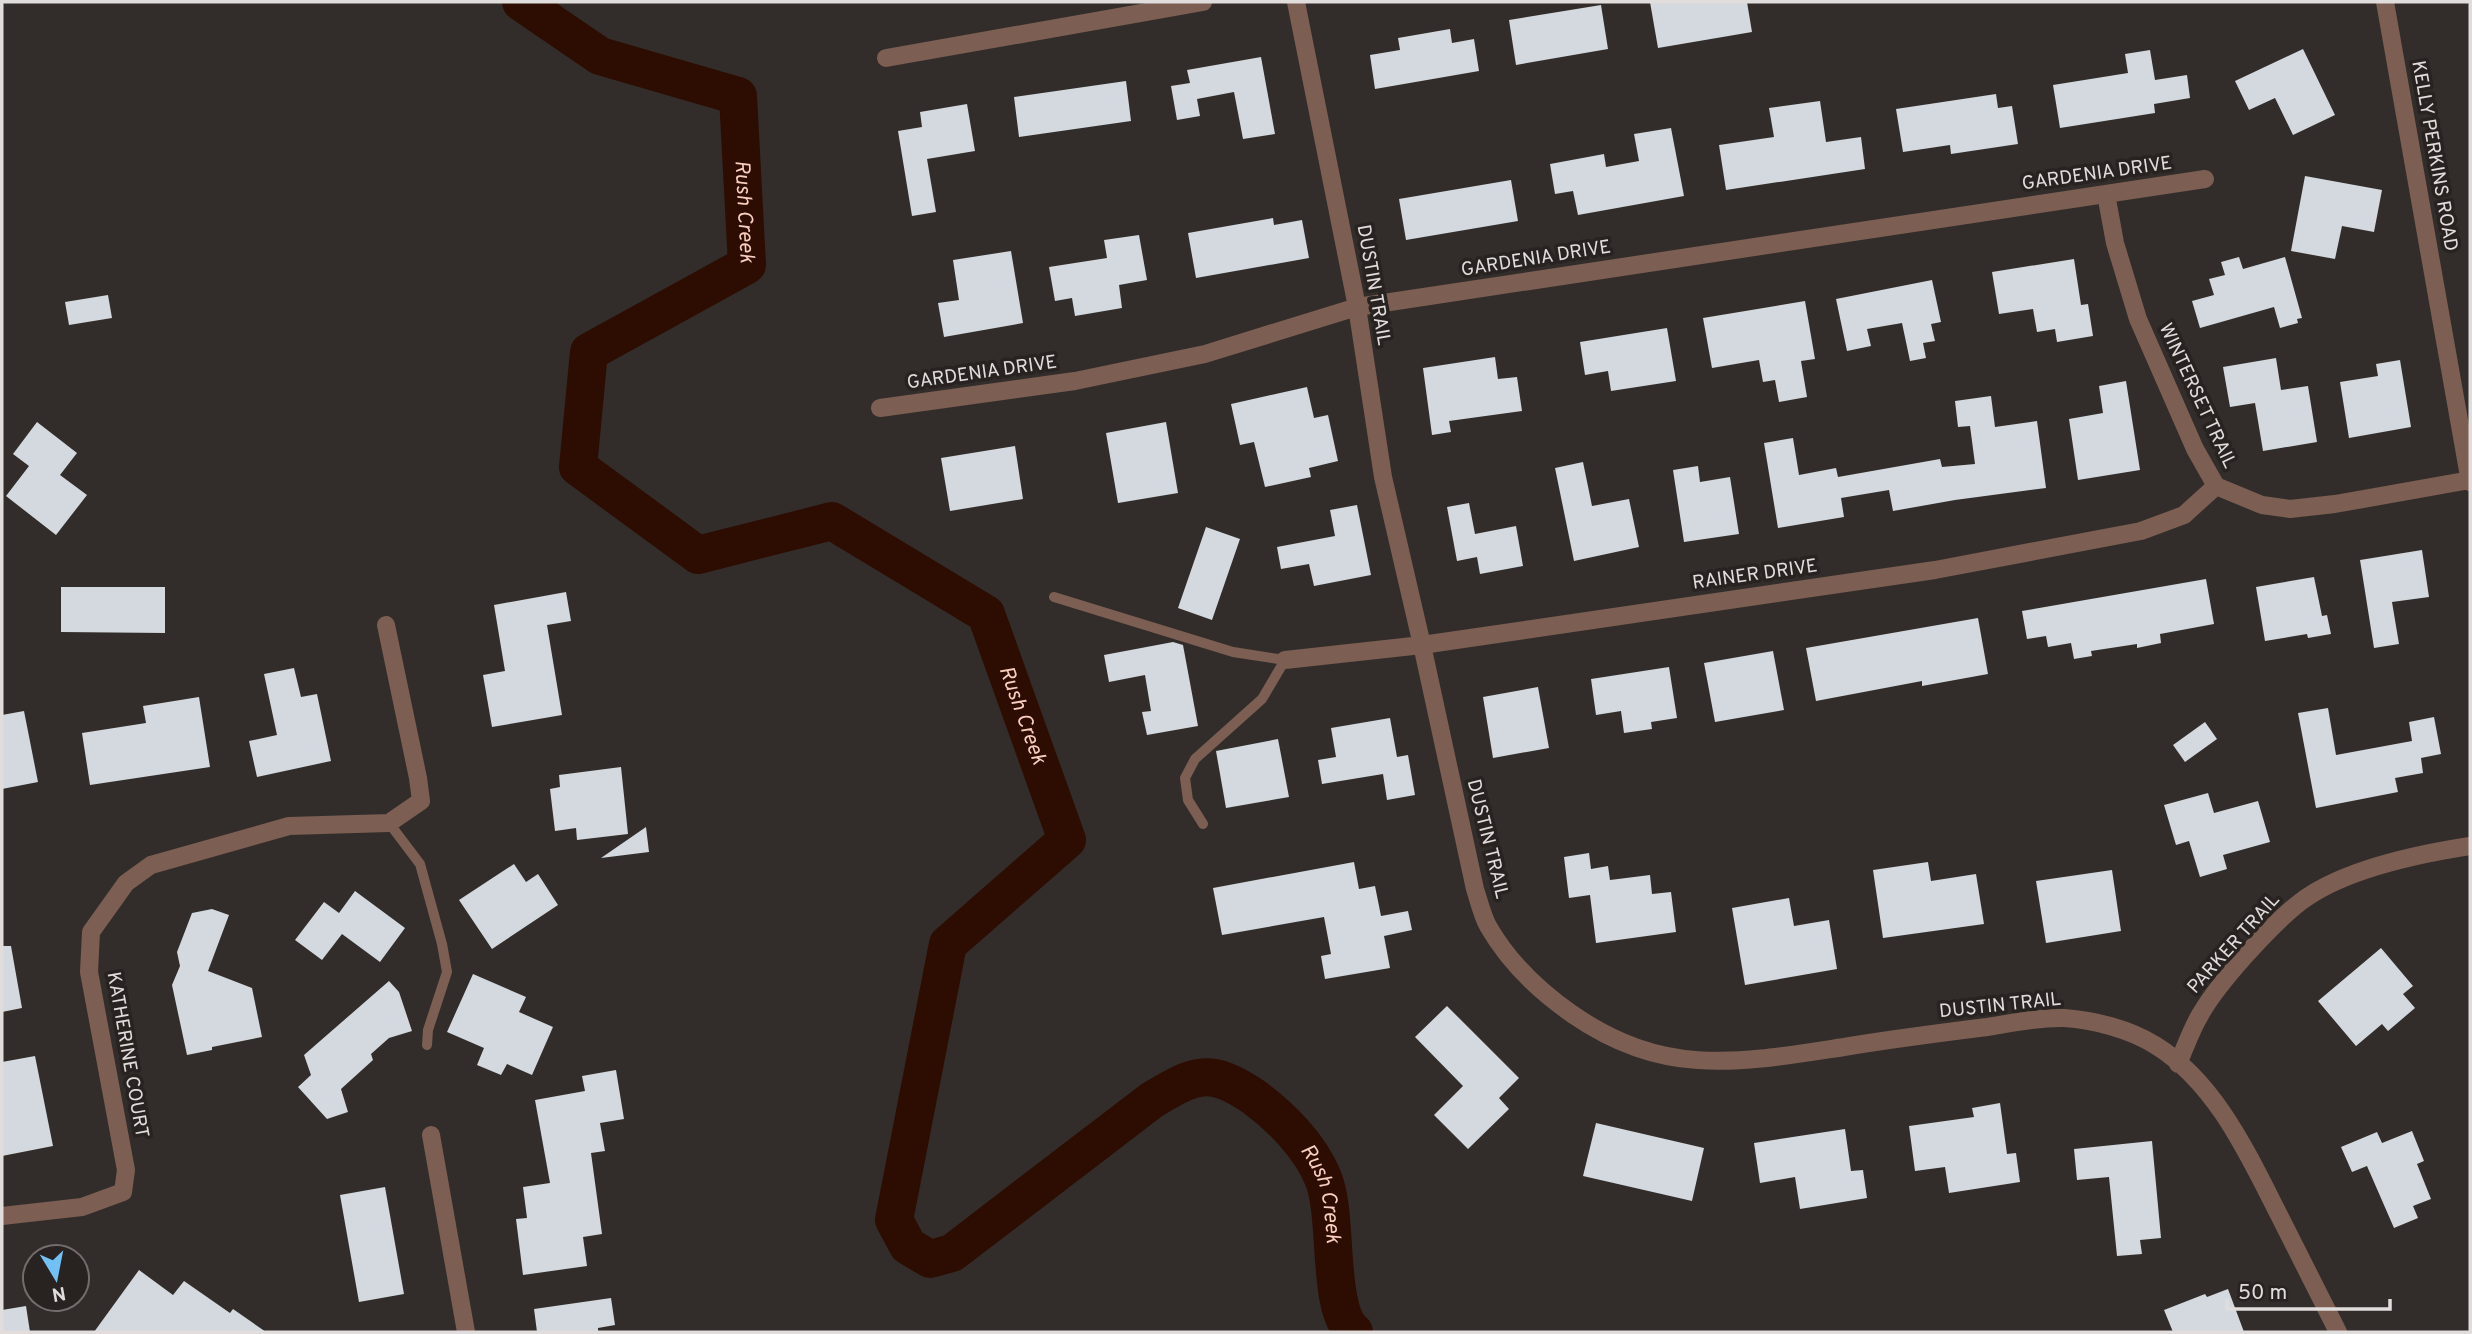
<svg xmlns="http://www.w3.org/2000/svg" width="2472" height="1334" font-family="Overpass,sans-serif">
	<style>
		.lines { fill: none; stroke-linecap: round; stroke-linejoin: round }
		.river { stroke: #2d0d01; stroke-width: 38 }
		.building { fill: #d3d9de }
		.lane { stroke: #7c5e52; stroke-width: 10 }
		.street { stroke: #7c5e52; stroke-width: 18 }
		.labels { text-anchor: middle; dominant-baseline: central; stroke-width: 7; stroke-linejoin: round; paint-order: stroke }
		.street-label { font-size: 19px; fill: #e1dddc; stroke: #282321 }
		.water-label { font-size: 21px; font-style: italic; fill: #f8cfbf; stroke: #282321 }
	</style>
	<rect width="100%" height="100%" fill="#322d2a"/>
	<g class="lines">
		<!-- river -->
		<path class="river" id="s1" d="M521,2L600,56L738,96L747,265L589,352L578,467L698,555L832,521L986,614L1067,840L948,944L894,1220L908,1246L930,1259L952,1253L1152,1100C1195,1074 1210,1067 1254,1097C1281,1117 1310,1146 1323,1178C1339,1215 1326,1310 1354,1332"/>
	</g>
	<!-- building -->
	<path class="building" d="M1650,2H1747L1752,32L1658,48Z
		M1601,5L1608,49L1516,65L1509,20Z
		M1450,29L1452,43L1474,39L1479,71L1375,89L1370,55L1400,50L1398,38Z
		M2303,49L2335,115L2293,135L2275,98L2249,110L2235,81Z
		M2150,50L2155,80L2187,75L2190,98L2154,104L2155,113L2060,128L2053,85L2128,73L2125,54Z
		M1261,57L1275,134L1243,139L1234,92L1197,99L1200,116L1177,120L1171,86L1190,83L1187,70Z
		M1126,81L1131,121L1019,137L1014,97Z
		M1996,94L1998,108L2012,106L2018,144L1951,154L1950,145L1903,152L1896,109Z
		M1820,101L1826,142L1861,137L1865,169L1726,190L1719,145L1774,137L1769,108Z
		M967,104L975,151L927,159L936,212L912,216L898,131L922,127L920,112Z
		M1671,128L1684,196L1578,215L1573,191L1555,194L1550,164L1604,154L1606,167L1639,161L1634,134Z
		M2305,176L2382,190L2374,232L2342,226L2335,259L2291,251Z
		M1511,180L1518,221L1406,240L1399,199Z
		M1273,218L1274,225L1302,220L1309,258L1196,278L1188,233Z
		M1139,235L1147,280L1119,285L1122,308L1075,316L1072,298L1055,301L1049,267L1107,258L1104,240Z
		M1011,251L1023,323L944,337L938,303L959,300L953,260Z
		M2239,257L2243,269L2285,257L2302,318L2297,319L2298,323L2280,328L2274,307L2200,328L2192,301L2214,295L2209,279L2225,275L2221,262Z
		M2074,259L2081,305L2088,304L2093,336L2057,342L2055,329L2037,332L2033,309L1999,314L1992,272Z
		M1932,280L1941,322L1931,324L1935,341L1923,343L1926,358L1910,361L1902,323L1867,329L1871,346L1847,351L1836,299Z
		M108,295L112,318L69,325L65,302Z
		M1805,301L1815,359L1801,361L1807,397L1779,402L1775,380L1763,382L1759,360L1712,368L1703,318Z
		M1667,328L1676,381L1611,391L1608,371L1585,375L1580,342Z
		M1495,357L1498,379L1517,377L1522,411L1449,421L1451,432L1432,435L1423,368Z
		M2276,358L2281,390L2308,386L2317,442L2263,451L2255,403L2230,407L2223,367Z
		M2400,360L2411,427L2349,438L2340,382L2378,376L2376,364Z
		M2126,381L2140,470L2078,480L2069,419L2103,413L2099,386Z
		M1307,387L1314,418L1328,415L1338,461L1309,468L1311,477L1265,487L1254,442L1240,445L1231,404Z
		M1991,396L1995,427L2037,421L2046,488L1955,500L1893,511L1889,490L1841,498L1844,517L1778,528L1764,443L1793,438L1799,475L1836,468L1838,477L1940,459L1942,467L1975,464L1970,426L1958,427L1955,401Z
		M37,422L77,453L60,475L87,495L56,535L6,496L29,466L13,454Z
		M1166,422L1178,493L1118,503L1106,433Z
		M1015,446L1023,499L950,511L941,458Z
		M1583,462L1592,506L1629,499L1639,547L1574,561L1555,468Z
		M1698,466L1700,482L1730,477L1739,534L1684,542L1673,470Z
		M1469,503L1475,534L1516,526L1523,566L1480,574L1477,557L1457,561L1447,507Z
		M1357,505L1371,575L1314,586L1309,564L1281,569L1277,547L1335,536L1330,510Z
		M1206,527L1240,539L1212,620L1178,608Z
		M2422,550L2429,597L2392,602L2399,644L2374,648L2360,560Z
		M2314,577L2322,616L2327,615L2331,634L2308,638L2307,634L2265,641L2256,587Z
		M2206,579L2214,624L2160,634L2161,643L2137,648V644L2091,651L2092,656L2074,659L2071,643L2048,647L2046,636L2027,639L2022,611Z
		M61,587H165V633L61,632Z
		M566,592L571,621L547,625L562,715L492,727L483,675L505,671L494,605Z
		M1978,618L1988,674L1922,686V681L1816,701L1806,648Z
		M1173,642L1183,645L1198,726L1147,735L1142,712L1151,711L1145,675L1109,682L1104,655Z
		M1773,651L1784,710L1715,722L1704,663Z
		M1669,667L1677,718L1651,722L1652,729L1624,733L1621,711L1596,715L1591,679Z
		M294,668L301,697L317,694L331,761L257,777L249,741L277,735L264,674Z
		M1538,687L1549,748L1493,758L1483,697Z
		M199,697L210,767L90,785L82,733L146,723L143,706Z
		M2328,708L2336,755L2412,741L2409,722L2434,717L2441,754L2421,758L2423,773L2395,778L2398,792L2316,808L2298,713Z
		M24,711L38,782L2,789V715Z
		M1390,718L1397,757L1408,755L1415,795L1387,800L1383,774L1322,784L1318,760L1336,757L1331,728Z
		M2205,722L2217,739L2185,762L2173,745Z
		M1278,739L1289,797L1226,808L1216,751Z
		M621,767L628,834L577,840L576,828L555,831L550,789L560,787L559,775Z
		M2208,793L2214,813L2258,801L2270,842L2223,855L2227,869L2200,877L2189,841L2176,845L2164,805Z
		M646,827L649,852L601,858Z
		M1589,853L1591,869L1608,866L1610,880L1650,875L1652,894L1671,892L1676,932L1596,943L1590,895L1569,898L1564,857Z
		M1354,862L1359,889L1375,886L1381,916L1408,911L1412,930L1384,936L1390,968L1325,979L1321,956L1331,954L1324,917L1222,935L1213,888Z
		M1928,862L1931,881L1976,874L1984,924L1883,938L1873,870Z
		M514,864L526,882L538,874L558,905L492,949L459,900Z
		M2112,870L2121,931L2046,943L2036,881Z
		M355,891L405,928L380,962L342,934L322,960L295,940L324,902L339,913Z
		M1789,898L1794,926L1829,920L1837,969L1745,985L1732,908Z
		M212,909L229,915L208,971L252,988L262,1037L212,1047V1050L187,1055L172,985L180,966L177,952L192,913Z
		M2,946H11L22,1008L2,1012Z
		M2381,948L2413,986L2403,994L2415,1008L2388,1031L2382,1024L2356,1046L2318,1001Z
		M473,974L526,997L519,1012L553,1027L532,1075L507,1064L501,1075L477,1065L484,1048L447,1032Z
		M389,981L399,992L412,1031L389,1038L371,1054L373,1060L341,1089L348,1112L327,1119L298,1087L311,1075L304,1055Z
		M1447,1006L1519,1078L1499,1098L1509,1109L1468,1149L1434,1115L1463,1086L1415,1037Z
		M35,1056L53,1146L2,1156V1062Z
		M616,1070L624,1119L600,1123L605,1151L591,1153L602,1234L583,1237L587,1266L523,1275L516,1219L527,1218L523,1187L550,1183L535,1100L585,1091L582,1076Z
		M2000,1103L2007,1154L2016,1153L2020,1182L1949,1193L1945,1167L1915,1171L1909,1126L1974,1117L1972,1108Z
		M1596,1123L1704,1148L1692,1201L1583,1176Z
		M1845,1129L1851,1171L1863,1170L1867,1198L1800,1209L1795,1177L1760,1183L1754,1143Z
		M2412,1131L2424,1161L2417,1164L2431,1199L2413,1206L2418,1218L2394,1228L2367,1166L2352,1172L2341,1147L2377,1132L2382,1143Z
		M2152,1141L2161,1238L2140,1240L2142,1254L2117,1256L2109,1177L2077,1180L2074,1149Z
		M385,1187L404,1294L359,1302L340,1195Z
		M139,1270L173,1295L184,1281L230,1313L233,1309L266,1332H94Z
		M2228,1289L2244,1332H2173L2164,1310L2205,1294L2207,1297Z
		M611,1298L615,1325L598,1328V1332H537L534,1309Z
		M26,1306L30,1332H2V1310Z"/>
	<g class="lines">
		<!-- lane -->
		<path class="lane" d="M1054,597L1233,652L1285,660L1262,699L1195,759L1185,778L1188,800L1203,824
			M389,823L420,864L442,944L447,972L428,1030L427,1045"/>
		<!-- street -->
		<path class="street" d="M1296,2L1357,307L1383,477L1422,645L1475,889C1479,901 1482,915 1488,926C1508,961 1539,991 1572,1014C1665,1078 1739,1063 1844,1047C1891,1039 1939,1033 1987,1027C2012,1023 2040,1017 2064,1018C2094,1020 2129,1029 2155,1045C2215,1082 2247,1152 2278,1213C2298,1253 2318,1293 2338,1332
			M2385,2L2470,482
			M886,58L1203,2
			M2106,194L2115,243L2138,319L2195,449L2216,486L2262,505L2290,509L2335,504L2470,480
			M880,408L1075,381L1205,354L1357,307L2205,179
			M1285,660L1422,645L1935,570L2141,531L2184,515L2216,486
			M2178,1064C2185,1048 2191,1030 2200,1015C2218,983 2270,926 2299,903C2341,870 2418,854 2470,846
			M431,1135L466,1332
			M2,1216L82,1207L123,1192L126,1170L89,972L91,932L126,883L151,865L289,826L389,823L421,801L418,778L386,625"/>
	</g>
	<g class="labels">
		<!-- street labels -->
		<g class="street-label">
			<text transform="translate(2434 156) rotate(80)">KELLY PERKINS ROAD</text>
			<text transform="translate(2097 174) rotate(-8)">GARDENIA DRIVE</text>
			<text transform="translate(1536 259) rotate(-9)">GARDENIA DRIVE</text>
			<text transform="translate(1373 285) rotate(80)">DUSTIN TRAIL</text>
			<text transform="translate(982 373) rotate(-8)">GARDENIA DRIVE</text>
			<text transform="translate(2197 396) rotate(65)">WINTERSET TRAIL</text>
			<text transform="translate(1755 575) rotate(-8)">RAINER DRIVE</text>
			<text transform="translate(1487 839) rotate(76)">DUSTIN TRAIL</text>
			<text transform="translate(2234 944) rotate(-48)">PARKER TRAIL</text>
			<text transform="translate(2000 1006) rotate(-6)">DUSTIN TRAIL</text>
			<text transform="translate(127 1055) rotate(80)">KATHERINE COURT</text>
		</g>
		<!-- water labels -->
		<g class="water-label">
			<text stroke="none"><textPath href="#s1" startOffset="355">Rush Creek</textPath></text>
			<text stroke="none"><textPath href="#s1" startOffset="1279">Rush Creek</textPath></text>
			<text stroke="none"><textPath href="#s1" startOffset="2415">Rush Creek</textPath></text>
		</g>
	</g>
	<!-- border -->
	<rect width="2472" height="1334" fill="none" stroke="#e1dddc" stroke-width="7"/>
	<!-- north arrow -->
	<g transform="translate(56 1278) rotate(170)"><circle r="33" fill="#282321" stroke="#726d6c" stroke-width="2"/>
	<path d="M0-5L12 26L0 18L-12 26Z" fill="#72c1f5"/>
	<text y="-10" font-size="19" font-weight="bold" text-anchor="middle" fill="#e1dddc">N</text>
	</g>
	<!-- scale -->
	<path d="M2227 1299v10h163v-10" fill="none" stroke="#e1dddc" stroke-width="3.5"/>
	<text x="2238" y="1299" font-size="21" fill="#e1dddc" stroke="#282321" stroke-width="5" paint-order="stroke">50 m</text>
</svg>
